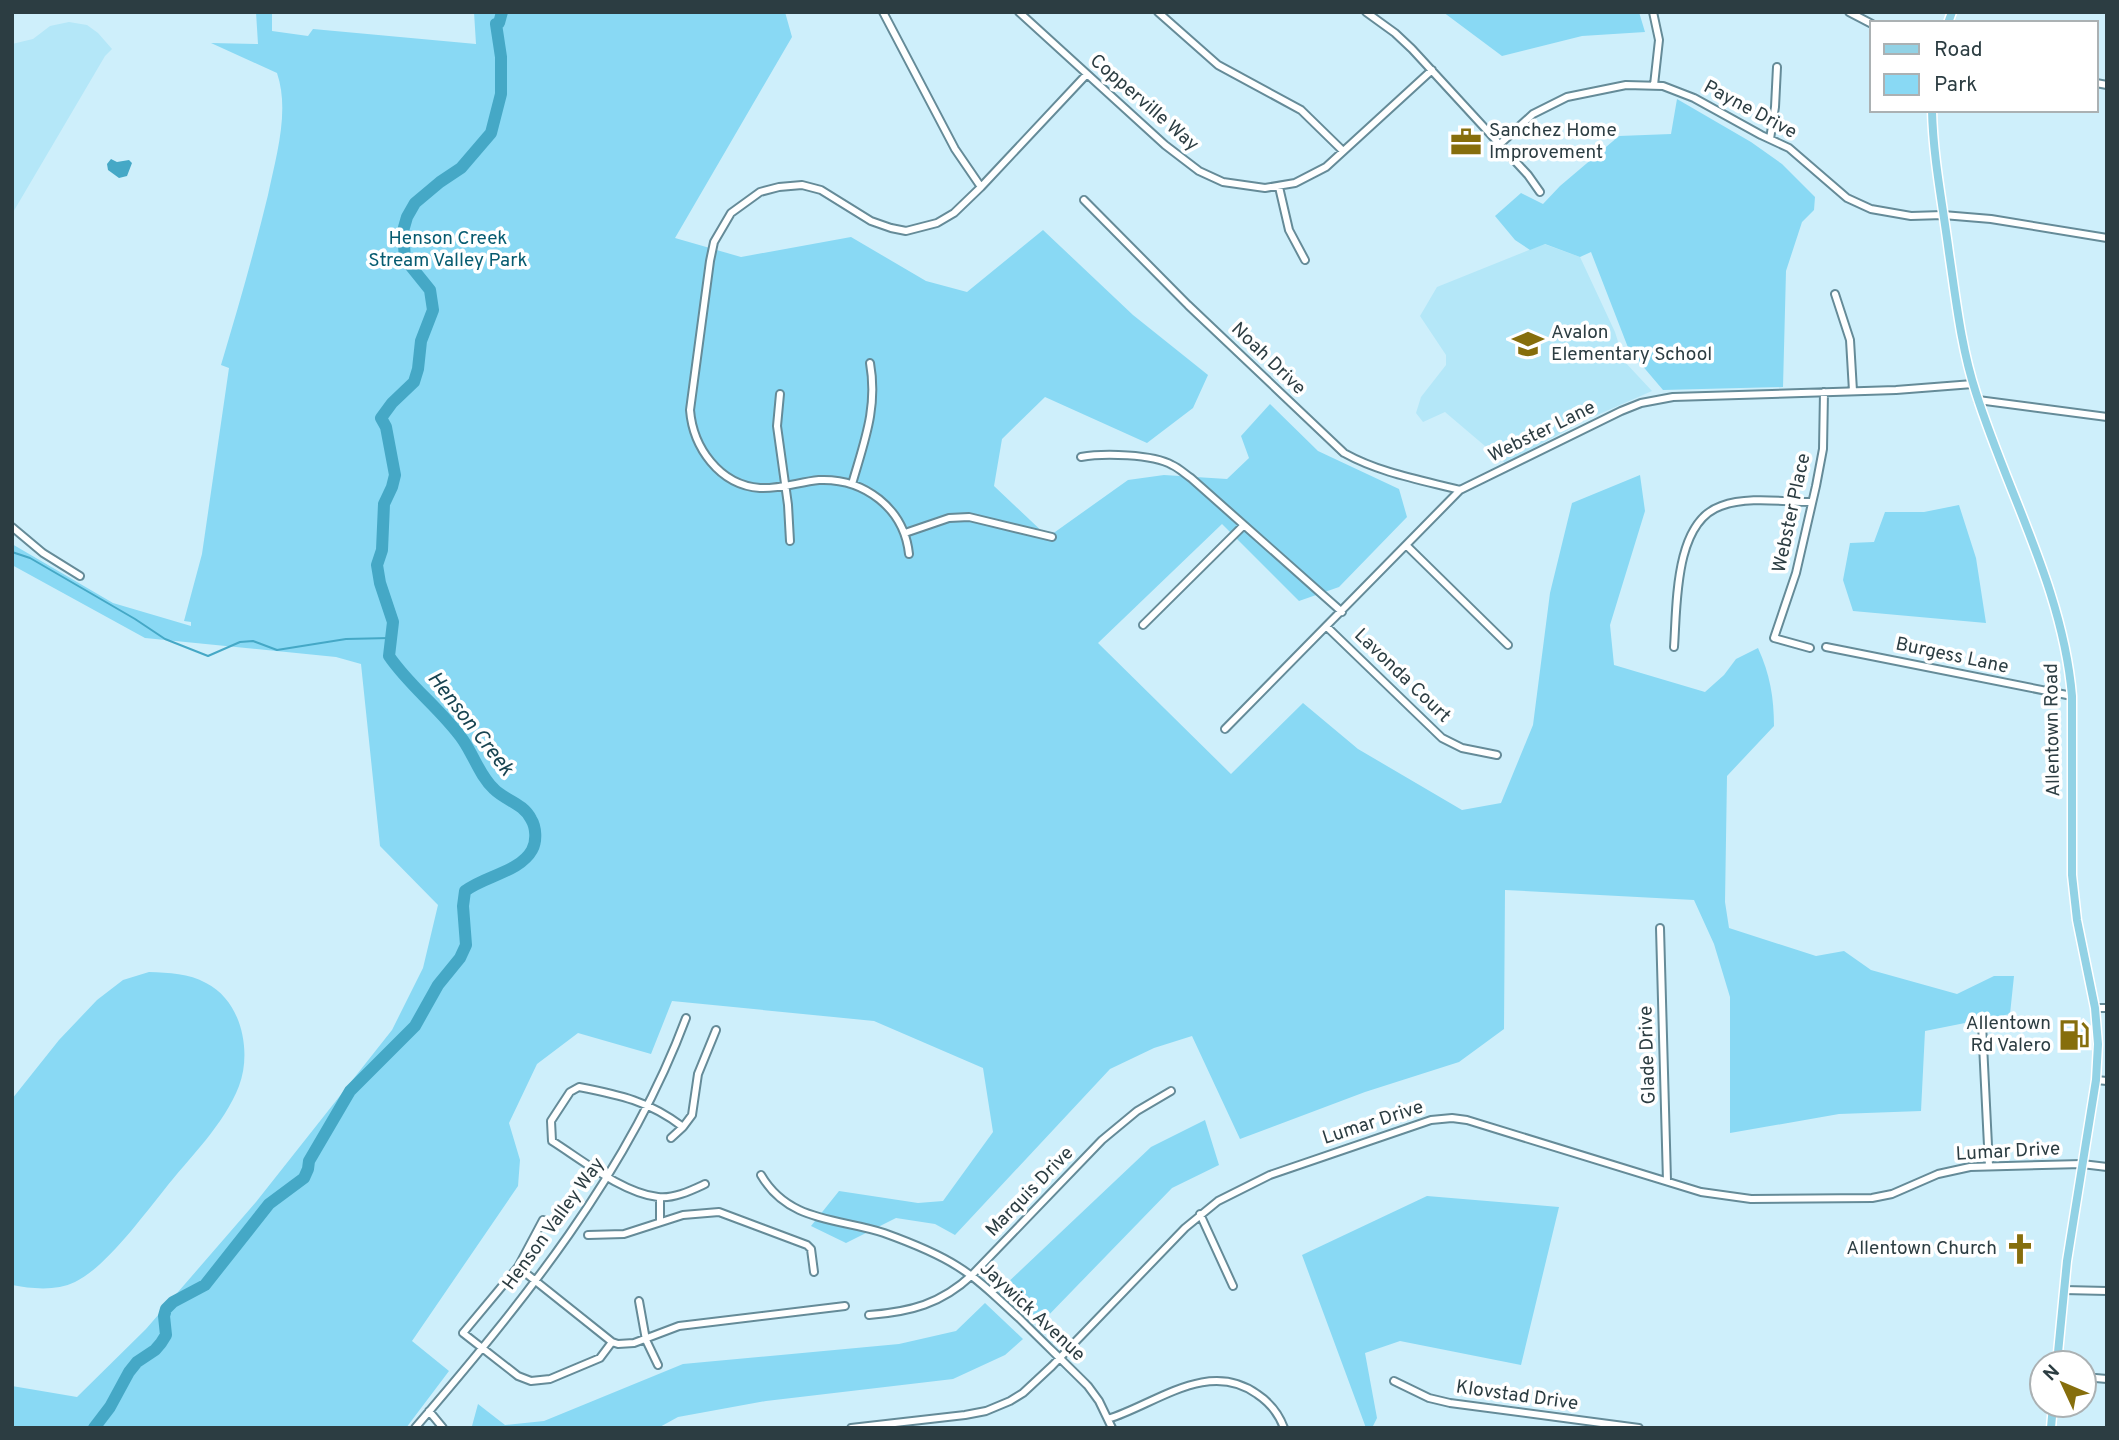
<svg xmlns="http://www.w3.org/2000/svg" width="2119" height="1440" font-family="Overpass,sans-serif">
	<style>
		.built { fill: #b4e7f8 }
		.green { fill: #89d9f4 }
		.water { fill: #45a8c6 }
		.lines { fill: none; stroke-linecap: round; stroke-linejoin: round }
		.stream { stroke: #45a8c6; stroke-width: 2 }
		.river { stroke: #45a8c6; stroke-width: 12 }
		.minor-casing { stroke: #658b98; stroke-width: 10 }
		.major-casing { stroke: #fff; stroke-width: 11 }
		.minor { stroke: #fff; stroke-width: 6 }
		.major { stroke: #92d2e5; stroke-width: 8 }
		.labels { text-anchor: middle; dominant-baseline: central; stroke-width: 7; stroke-linejoin: round; paint-order: stroke }
		.street-label { font-size: 19px; fill: #2c3d42; stroke: #fff }
		.poi-label { font-size: 19px; fill: #2c3d42; stroke: #fff; text-anchor: start }
		.park-label { font-size: 19px; fill: #065b70; stroke: #fff }
		.water-label { font-size: 21px; font-style: italic; fill: #184451; stroke: #fff }
	</style>
	<rect width="100%" height="100%" fill="#ceeffb"/>
	<!-- built -->
	<path class="built" d="M69,22L87,25L98,33L112,49L105,56L12,214V44L33,39L50,26Z
		M1544,244L1580,257L1615,332L1624,361L1652,391L1588,419L1505,463L1445,412L1423,422L1416,413L1421,397L1446,365V355L1420,316L1437,287Z"/>
	<!-- green -->
	<path class="green" d="M256,12H272V31L308,36L313,29L476,44L474,12H785L792,37L675,238L741,257L851,237L926,281L967,292L1043,230L1133,315L1208,375L1193,408L1147,443L1045,397L1002,439L994,486L1048,537L1128,480L1164,475L1227,479L1249,458L1241,436L1270,404L1318,451L1399,489L1407,517L1339,587L1299,601L1222,524L1098,643L1231,774L1303,703L1358,749L1462,810L1501,803L1533,725L1550,593L1572,503L1640,475L1645,511L1610,625L1614,665L1705,692L1724,675L1736,659L1758,648C1770,674 1774,698 1774,726L1727,776L1725,902L1729,928L1816,956L1844,951L1871,970L1957,994L1994,976H2014L2010,1014L1925,1031L1921,1111L1839,1114L1730,1133V997L1714,944L1694,900L1505,890L1504,1029L1459,1062L1365,1092L1240,1139L1192,1036L1154,1048L1110,1069L955,1235L935,1224L896,1218L846,1243L811,1226L839,1191L918,1203L943,1201L993,1132L983,1068L874,1021L672,1001L651,1054L578,1033L537,1064L509,1123L520,1160L518,1186L412,1341L449,1371L406,1428H12V1386L77,1397L146,1329L256,1202L392,1030L423,968L438,905L380,846L361,664L336,657L145,638L12,565V544L113,603L191,626V622L184,621L202,554L229,368L221,365C238,308 254,253 268,195C276,157 290,111 277,73L211,43L258,44Z
		M1443,12H1639L1645,32L1582,36L1502,56Z
		M1677,99L1751,142L1782,164L1815,197L1814,210L1802,222L1786,271L1783,387L1663,390L1629,350L1591,252L1580,257L1545,244L1530,250L1515,240L1495,216L1521,193L1543,204L1560,186L1619,136L1671,134Z
		M1959,505L1976,558L1986,623L1853,611L1843,580L1850,543L1874,542L1885,512H1924Z
		M149,972C169,973 189,973 206,983C242,1001 252,1052 239,1086C224,1125 189,1158 164,1190C142,1217 106,1267 75,1282C57,1291 32,1289 12,1285V1099L59,1040L97,1000L123,980Z
		M1205,1120L1219,1165L1172,1188L1041,1323L1004,1286L1151,1147Z
		M1427,1196L1559,1207L1521,1365L1400,1341L1365,1353L1377,1418L1372,1428H1366L1302,1255Z
		M985,1303L1023,1339L1005,1355L953,1379L766,1401L678,1417L658,1428H474L472,1426L478,1404L505,1425L544,1421L683,1364L899,1344L956,1331Z"/>
	<!-- water -->
	<path class="water" d="M111,159L117,162L129,160L132,163L127,176L119,178L108,170L107,164Z"/>
	<g class="lines">
		<!-- stream -->
		<path class="stream" d="M12,552L30,558L135,619L165,639L208,656L240,642L253,641L277,650L346,639L390,638"/>
		<!-- river -->
		<path class="river" d="M94,1428L110,1407L129,1372L137,1362L155,1350L161,1343L166,1335L164,1316L166,1309L173,1302L205,1285L269,1204L304,1178L308,1169L309,1161L350,1091L415,1026L438,985L460,958L466,945L463,906L465,891C484,876 520,872 532,850C537,841 536,827 531,819C523,803 506,801 494,789C480,776 474,756 463,740C441,709 410,687 389,656L393,622L380,583L377,565L382,550L384,504L392,487L395,475L386,427L381,418L392,403L414,382L418,369L421,341L433,310L430,290L405,259L403,231L407,217L415,203L440,182L461,168L491,133L501,94V57L496,24L499,23L502,12"/>
		<defs>
			<path id="minor" d="M883,12L955,149L981,187
				M1019,12L1165,145L1199,171L1223,182L1265,188L1295,183L1326,167L1432,70
				M1158,12L1218,65L1301,110L1343,151
				M1366,12L1395,33L1412,49L1528,175L1540,192
				M1653,12L1659,40L1654,85
				M1849,12L1872,24
				M2096,83L2107,85
				M1770,139L1775,107L1777,67
				M1500,144L1533,114L1567,97L1626,85L1663,86L1694,98L1761,135L1789,148L1847,198L1871,209L1911,216L1943,215L1991,219L2107,238
				M1279,187L1289,230L1305,260
				M1084,200L1188,305L1344,453C1380,473 1421,480 1460,490
				M1835,294L1850,340L1853,391
				M780,394L777,426L788,505L790,541
				M1978,400L2107,417
				M1081,457C1103,453 1153,454 1172,465C1179,468 1185,474 1191,478L1342,612
				M852,484C864,442 878,408 870,363
				M12,527L43,553L80,576
				M905,533L949,518L969,517L1052,537
				M1406,545L1508,645
				M909,554C904,508 864,478 819,480C799,482 780,489 760,488C719,485 693,447 690,410L710,261L714,242L731,213L760,192L779,187L802,185L821,190L871,221L891,228L906,231L937,223L954,213L981,187L1087,74
				M1143,625L1243,526
				M1327,627L1442,738L1462,748L1497,755
				M1674,647C1677,606 1674,522 1721,506C1749,496 1783,502 1812,502
				M1826,647L2072,696
				M1810,648L1774,638L1796,573L1816,486L1823,449L1824,392
				M1225,729L1460,490L1621,411L1641,403L1673,397L1896,390L1973,384
				M1660,928L1667,1181
				M2095,1008H2107
				M1982,1024L1989,1166
				M2096,1080L2107,1081
				M683,1127C649,1101 620,1095 579,1087L570,1092L551,1121L552,1141C582,1160 623,1193 658,1197C674,1199 692,1190 705,1184
				M671,1138L683,1127L692,1115L698,1074L716,1030
				M761,1175C789,1223 839,1218 884,1233C909,1242 935,1252 957,1266C980,1280 999,1300 1019,1318C1042,1341 1065,1363 1088,1386L1099,1401L1112,1428
				M660,1198V1220
				M1200,1214L1233,1286
				M543,1220L518,1267L463,1333L518,1376L531,1381L550,1379L600,1358L612,1342
				M588,1235L624,1234L683,1215L719,1212L807,1245L811,1249L814,1272
				M518,1267L612,1342L618,1344L634,1343L679,1326L845,1306
				M2064,1290L2107,1291
				M639,1301L646,1340L658,1365
				M869,1315C910,1312 941,1304 972,1275L1102,1140L1137,1111L1171,1091
				M2084,1377L2107,1379
				M1394,1381L1429,1398L1450,1403L1639,1428
				M429,1411L443,1428
				M1108,1419C1156,1404 1208,1359 1257,1394C1269,1402 1279,1414 1284,1428
				M415,1428C522,1303 628,1174 686,1018
				M851,1428L965,1415L986,1411L1010,1401L1023,1393L1052,1366L1185,1228L1218,1201L1270,1175L1431,1120L1452,1118L1467,1120L1701,1192L1751,1199L1872,1198L1892,1194L1938,1174L1970,1167L2082,1164L2107,1167"/>
			<path id="major" d="M1948,23L1952,12
				M1932,110C1933,158 1943,206 1949,253C1956,300 1961,347 1976,393C2008,494 2063,589 2072,696V875L2077,920L2095,1008L2098,1044L2096,1080L2067,1261L2057,1363
				M2051,1428L2053,1405"/>
		</defs>
		<!-- minor casing -->
		<use href="#minor" class="minor-casing"/>
		<!-- major casing -->
		<use href="#major" class="major-casing"/>
		<!-- minor -->
		<use href="#minor" class="minor"/>
		<!-- major -->
		<use href="#major" class="major"/>
	</g>
	<!-- icons -->
	<defs>
		<symbol id="office-bare" viewBox="-9 -9 18 18"><path d="M-6-3h4V-5.5h4V-3h4V5H-6ZM-1-4.5V-3h2v-1.5ZM-6 0V1H6V0Z" fill="#866e0c" stroke="#fff" stroke-width="2.5" paint-order="stroke"/></symbol>
		<symbol id="school-bare" viewBox="-9 -9 18 18"><path d="M0-5L7-2L0 1L-7-2ZM-4 1L0 2.5L4 1V4Q0 6-4 4Z" fill="#866e0c" stroke="#fff" stroke-width="2.5" paint-order="stroke"/></symbol>
		<symbol id="fuel-bare" viewBox="-9 -9 18 18"><path d="M-5.5-6h7V0h2V4h1.3V-2.5L3-4.5l.8-.8L6-3V5H2.5V1h-1V6h-7ZM-4.2-4.7v3.2H.2V-4.7Z" fill="#866e0c" stroke="#fff" stroke-width="2.5" paint-order="stroke"/></symbol>
		<symbol id="church-bare" viewBox="-9 -9 18 18"><path d="M-1.2-6h2.4v3.5h3.3v2.4h-3.3V6h-2.4V-.1h-3.3v-2.4h3.3Z" fill="#866e0c" stroke="#fff" stroke-width="2.5" paint-order="stroke"/></symbol>
	</defs>
	<g fill-rule="evenodd">
		<use href="#office-bare" x="1444" y="120" width="44" height="44"/>
		<use href="#school-bare" x="1506" y="322" width="44" height="44"/>
		<use href="#fuel-bare" x="2052" y="1013" width="44" height="44"/>
		<use href="#church-bare" x="1998" y="1227" width="44" height="44"/>
	</g>
	<g class="labels">
		<!-- street labels -->
		<g class="street-label">
			<text transform="translate(1144 103) rotate(41)">Copperville Way</text>
			<text transform="translate(1750 110) rotate(28)">Payne Drive</text>
			<text transform="translate(1268 359) rotate(44)">Noah Drive</text>
			<text transform="translate(1542 432) rotate(-26)">Webster Lane</text>
			<text transform="translate(1792 513) rotate(-78)">Webster Place</text>
			<text transform="translate(1952 656) rotate(12)">Burgess Lane</text>
			<text transform="translate(1402 676) rotate(44)">Lavonda Court</text>
			<text transform="translate(2053 730) rotate(-91)">Allentown Road</text>
			<text transform="translate(1648 1055) rotate(-92)">Glade Drive</text>
			<text transform="translate(1373 1123) rotate(-18)">Lumar Drive</text>
			<text transform="translate(2008 1152) rotate(-3)">Lumar Drive</text>
			<text transform="translate(1030 1192) rotate(-46)">Marquis Drive</text>
			<text transform="translate(554 1224) rotate(-54)">Henson Valley Way</text>
			<text transform="translate(1032 1312) rotate(43)">Jaywick Avenue</text>
			<text transform="translate(1517 1396) rotate(8)">Klovstad Drive</text>
		</g>
		<!-- poi labels -->
		<g class="poi-label">
			<text x="1489" y="131">Sanchez Home<tspan x="1489" dy="22">Improvement</tspan></text>
			<text x="1551" y="333">Avalon<tspan x="1551" dy="22">Elementary School</tspan></text>
			<text x="2051" y="1024" text-anchor="end">Allentown<tspan x="2051" dy="22">Rd Valero</tspan></text>
			<text x="1997" y="1249" text-anchor="end">Allentown Church</text>
		</g>
		<!-- park labels -->
		<g class="park-label">
			<text x="448" y="239">Henson Creek<tspan x="448" dy="22">Stream Valley Park</tspan></text>
		</g>
		<!-- water labels -->
		<g class="water-label">
			<text transform="translate(470 724) rotate(52)">Henson Creek</text>
		</g>
	</g>
	<!-- border -->
	<rect width="2119" height="1440" fill="none" stroke="#2c3d42" stroke-width="28"/>
	<!-- legend -->
	<rect x="1870" y="21" width="228" height="91" fill="#ffffff" stroke="#abb1b3" stroke-width="2"/>
	<rect x="1884" y="44" width="35" height="10" fill="#92d2e5" stroke="#abb1b3" stroke-width="2"/>
	<text x="1934" y="56" font-size="21" fill="#2c3d42">Road</text>
	<rect x="1884" y="74" width="35" height="21" fill="#89d9f4" stroke="#abb1b3" stroke-width="2"/>
	<text x="1934" y="91" font-size="21" fill="#2c3d42">Park</text>
	<!-- north arrow -->
	<g transform="translate(2063 1384) rotate(314)"><circle r="33" fill="#ffffff" stroke="#abb1b3" stroke-width="2"/>
	<path d="M0-5L12 26L0 18L-12 26Z" fill="#866e0c"/>
	<text y="-10" font-size="19" font-weight="bold" text-anchor="middle" fill="#2c3d42">N</text>
	</g>
</svg>
